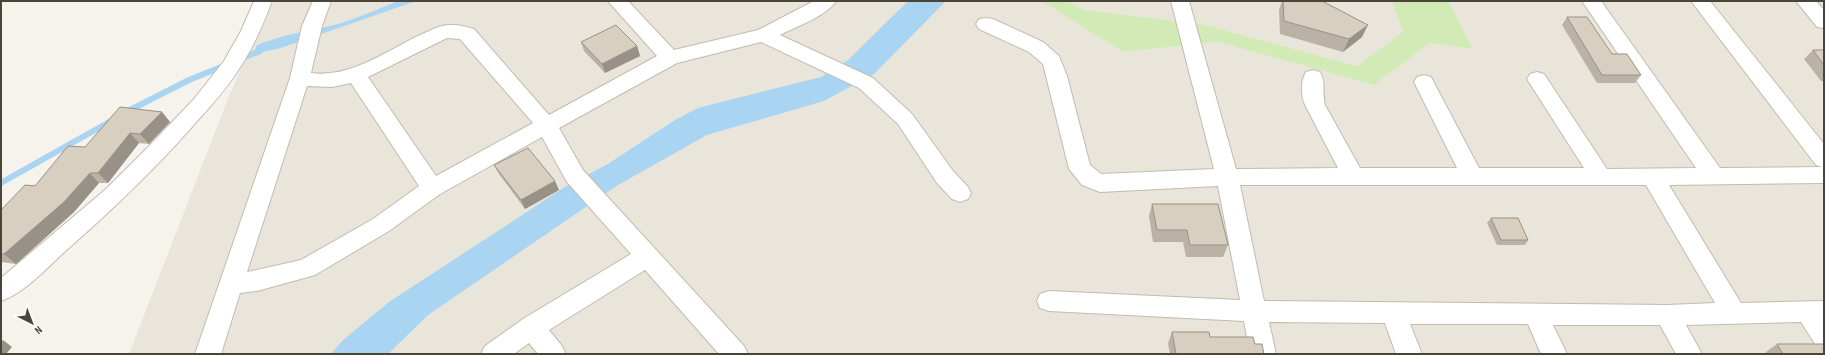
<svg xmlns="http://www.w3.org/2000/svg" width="1825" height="355" font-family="'Sofia Sans Condensed',sans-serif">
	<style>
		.residential { fill: #eae5da }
		.green { fill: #d2eab5 }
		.water { fill: #a9d4f2 }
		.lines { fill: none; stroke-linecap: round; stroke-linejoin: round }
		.stream { stroke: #a9d4f2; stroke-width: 6 }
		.minor-casing { stroke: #c2bbae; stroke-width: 2 }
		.minor { fill: #fff; fill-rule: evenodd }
		.wall { fill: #bab2a6 }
		.shaded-wall { fill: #979187 }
		.building { fill: #d8cfc1; stroke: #979187 }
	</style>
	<rect width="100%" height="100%" fill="#f6f3ec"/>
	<!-- residential -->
	<path class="residential" d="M271,1H1041L1123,52L1218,42L1374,85L1430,43L1473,49L1449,1H1824V354H129L229,96Z
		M1067,1H1392L1404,32L1357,66L1202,24L1085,10Z"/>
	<!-- green -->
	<path class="green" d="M1041,1H1067L1085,10L1202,24L1357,66L1403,32L1392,1H1449L1473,49L1430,43L1374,85L1218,42L1123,52Z"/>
	<!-- water -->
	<path class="water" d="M399,1H416L281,48L253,54L257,45C284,34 311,31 338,24C359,18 379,8 399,1Z
		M908,1H946L874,74L824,101L707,135L618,185L428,315L388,354H331L342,341L389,302L568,185L608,164L675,120L698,108L821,77L848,60Z"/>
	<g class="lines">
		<!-- stream -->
		<path class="stream" d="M240,59L260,51
			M126,112L189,80L226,65
			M1,183L111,121"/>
		<defs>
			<path id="minor" d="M254,1H272C263,25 253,48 239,69C226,90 208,109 191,128C153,171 113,209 70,247C49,265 27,292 1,301V278L106,189L153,142L194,99L224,61L241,31Z
				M313,1H331L322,26L311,73C350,78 385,52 418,36C429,31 441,24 453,25C460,25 467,27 474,29L549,115L657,56L608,1H628L674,50L758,30L814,1H836C827,16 795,27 780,35L873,78L912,114L953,171L968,187L971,193L968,199L960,202L952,199L937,183L898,124L859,88L761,42L677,63L559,128L583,170L744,346L748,354H719L645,270L549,330L562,346L566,354H538L529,343L514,354H481L485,346L523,319L631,254L567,182L542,137L440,194L389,231L315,275L257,291L240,293L221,354H195L290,78L302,26ZM447,38L460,39L533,123L436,176L368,77ZM351,83L419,186L373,219L301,260L247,272L307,86L332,87Z
				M1171,1H1189L1236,169L1338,168L1305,105C1301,95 1300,82 1306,72L1313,70L1320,72C1326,81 1322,94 1325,105L1360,168H1457L1414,82L1417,77L1424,75L1431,77L1479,168H1584L1527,79L1530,74L1537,72L1544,74L1607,169L1696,168L1582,1H1601L1720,168L1822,167L1816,165L1691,1H1710L1824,144V183L1669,185L1741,303L1824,301V347L1815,344L1801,322L1686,325L1702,354H1676L1660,325H1553L1567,354H1541L1528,324H1410L1422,354H1396L1385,323L1269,322L1276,354H1250L1244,321L1049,311L1040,308L1037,301L1040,294L1049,291L1240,300L1218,186L1100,192L1082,185L1069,169L1043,64L1029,52L979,29L976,24L979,19L986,18L993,19L1043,42L1059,56L1067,76L1090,165L1101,174L1214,169ZM1240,185H1646L1715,303L1667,305L1264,301Z
				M1796,1H1816L1824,10V28L1817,27Z"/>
		</defs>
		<!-- minor casing -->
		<use href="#minor" class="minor-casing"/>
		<!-- minor -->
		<use href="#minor" class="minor"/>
	</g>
	<!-- wall -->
	<path class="wall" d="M1282,1H1322L1362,37L1343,52L1280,34L1279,10Z
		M1567,17L1612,54L1641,75L1635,83H1597L1562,25Z
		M581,42L637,46L640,56L605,73L584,51Z
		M1813,50H1824V81H1821L1804,59Z
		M162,112L170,122L149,144L139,143L108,183H99L74,212L16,264L1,262V210L35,186L85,147Z
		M494,165L559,190L525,209L499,174Z
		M1152,204L1228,245L1223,257H1186L1183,242H1153L1149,216Z
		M1491,218L1528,240L1525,245H1497L1487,223Z
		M1172,332L1255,344L1264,354H1170L1168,343Z
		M1777,344L1824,354H1767L1766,352Z"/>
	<!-- shaded-wall -->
	<path class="shaded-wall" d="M1368,25L1362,37L1343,52L1349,39Z
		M637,46L640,56L605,73L602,64Z
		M162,112L170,122L149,144L140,134Z
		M130,133L139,143L108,183L98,173Z
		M90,173L99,183L74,212L16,264L4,254Z
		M555,181L559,190L525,209L521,200Z
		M3,340L12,347L6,354H1V343Z"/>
	<!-- building -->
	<path class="building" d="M1283,1H1322L1368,25L1349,39L1284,21Z
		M1567,17H1587L1612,54H1627L1641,75H1602Z
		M616,25L637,46L602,64L581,42Z
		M1813,50H1824V65Z
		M120,107L162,112L140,134L130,133L98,173H90L64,202L4,254H1V210L25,185L35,186L68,146L85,147Z
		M528,148L555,181L521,200L494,165Z
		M1152,204H1218L1228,245H1190L1187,230H1157Z
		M1491,218H1518L1528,240H1501Z
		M1172,332H1209L1210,337H1253L1255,344H1262L1264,354H1176Z
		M1777,344H1824V354H1783Z"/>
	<!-- border -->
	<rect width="1825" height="355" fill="none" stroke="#4b4439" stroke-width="4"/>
	<!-- north arrow -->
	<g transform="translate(32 323) rotate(138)" stroke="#ffffff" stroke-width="3" paint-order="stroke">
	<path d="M0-3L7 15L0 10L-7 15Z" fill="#4b4439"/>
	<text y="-6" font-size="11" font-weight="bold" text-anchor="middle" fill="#4b4439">N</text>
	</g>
</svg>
